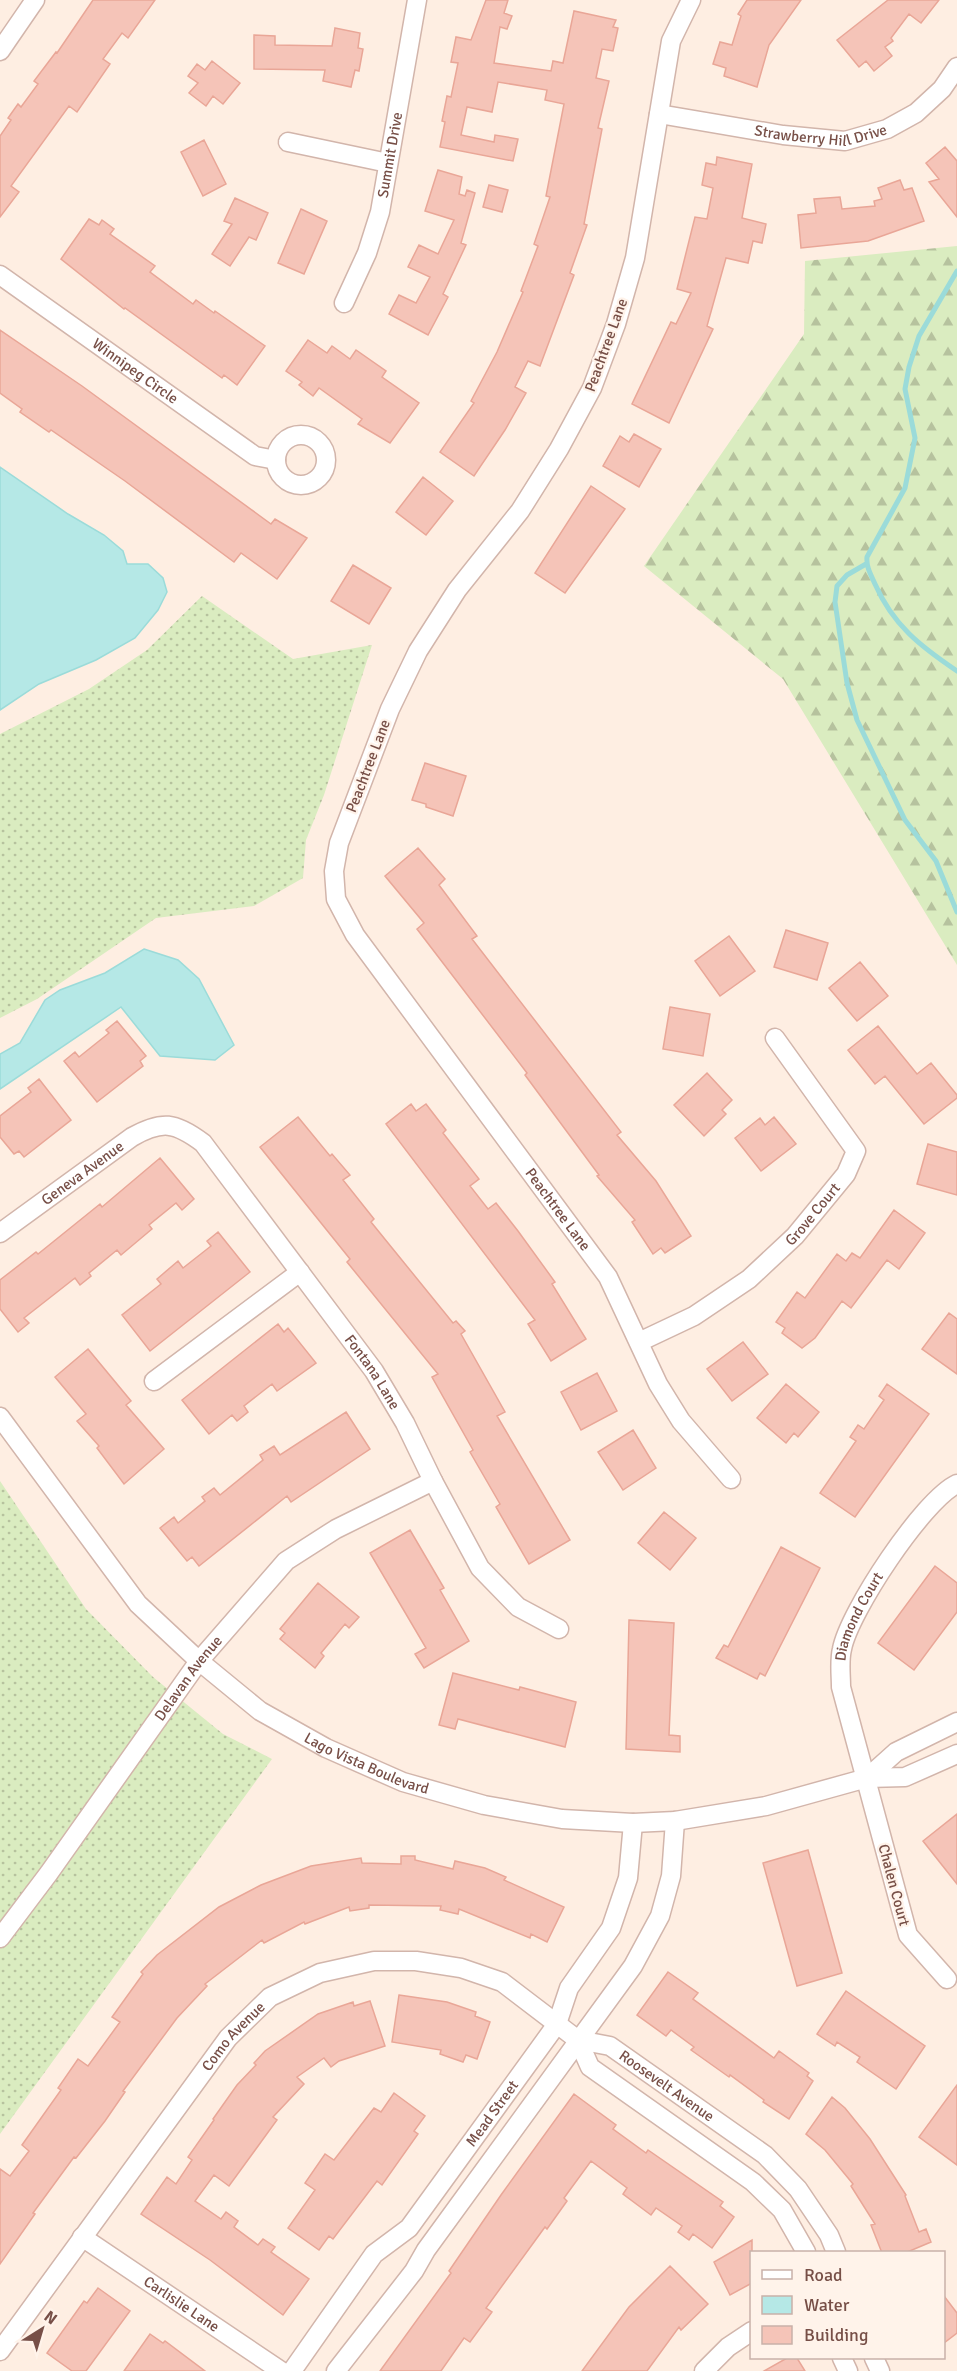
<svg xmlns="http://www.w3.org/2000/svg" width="957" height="2371" font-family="Signika,sans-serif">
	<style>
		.grass { fill: url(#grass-dots) }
		.forest { fill: url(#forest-firs) }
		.water { fill: #b5e8e6; stroke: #9bdbd9; stroke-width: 1.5 }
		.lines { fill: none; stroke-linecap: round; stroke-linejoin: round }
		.stream { stroke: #9bdbd9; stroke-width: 5 }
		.building { fill: #f5c4b8; stroke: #e9a697; stroke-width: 1.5 }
		.minor-casing { stroke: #d2b5ab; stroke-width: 21 }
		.minor { stroke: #fff; stroke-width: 18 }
		.labels { text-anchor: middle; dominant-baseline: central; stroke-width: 4.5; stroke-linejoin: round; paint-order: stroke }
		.street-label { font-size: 15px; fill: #774f47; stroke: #fff3ea }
	</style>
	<defs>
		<pattern id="grass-dots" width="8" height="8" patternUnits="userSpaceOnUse" patternTransform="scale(1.5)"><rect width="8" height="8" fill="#daecc0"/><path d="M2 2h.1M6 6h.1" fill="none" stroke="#b6c29e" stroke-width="1.8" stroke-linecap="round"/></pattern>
		<pattern id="forest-firs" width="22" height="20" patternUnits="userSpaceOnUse" patternTransform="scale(1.5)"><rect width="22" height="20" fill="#daecc0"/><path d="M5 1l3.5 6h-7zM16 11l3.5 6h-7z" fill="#b6c29e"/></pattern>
	</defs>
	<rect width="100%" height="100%" fill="#feeee2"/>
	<!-- grass -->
	<path class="grass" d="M202,596L293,659L372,645L324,795L306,840L303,878L254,906L156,918L37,999L0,1018V734L89,689L147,650Z
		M0,1481L86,1609L153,1677L223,1734L272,1759L0,2134Z"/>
	<!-- forest -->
	<path class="forest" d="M957,246V965L783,679L644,566L804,334L805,261Z"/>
	<!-- water -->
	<path class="water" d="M0,467L68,514L104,535L123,551L127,564H148L163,578L167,592L158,610L135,638L96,660L39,684L0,710Z
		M144,949L178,960L199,979L234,1045L215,1060L160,1056L121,1007L0,1089V1054L20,1043L45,1000L60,990L105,973Z"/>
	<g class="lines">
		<!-- stream -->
		<path class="stream" d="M957,271L919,336L909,367L905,389L915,438L905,488L867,557C866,567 871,575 875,584C893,625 920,646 957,671
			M866,564L847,575L837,586L835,602L847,683L857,720L905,820L936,861L957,912"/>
	</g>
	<!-- building -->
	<path class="building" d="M93,0H155L128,38L122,33L103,59L110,64L77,112L69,106L11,186L19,192L0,217V136L11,120L8,118L18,104L21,107L38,84L34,81L56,52L57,53Z
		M486,0H508L504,13L512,16L507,29L500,27L494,63L551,71L553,61L563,63L574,11L616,20L613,27L618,28L613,51L602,49L596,78L609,81L598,128L602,129L584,224L587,225L570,273L574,275L540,366L528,361L515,387L526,393L505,430L474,476L440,452L474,403L471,401L497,352L523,292L521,291L538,246L534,244L550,197L546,196L564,104L545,100L547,90L498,82L492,112L467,107L461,135L494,142L495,135L518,139L513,161L440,147L445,122L442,121L447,96L451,97L458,63L451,62L456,37L471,40Z
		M747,0H801L769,45L757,87L724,76L726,68L713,64L720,42L732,45L741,16L738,14Z
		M888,0H939L921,23L909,14L891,38L893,41L885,47L892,56L874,71L866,61L859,67L837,40Z
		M335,28L360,33L358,48L363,49L359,71L355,70L351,87L323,81L325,70L254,69V35L275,36V45L332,46Z
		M212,61L240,83L223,104L213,96L206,106L189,93L198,83L188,76L197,64L205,70Z
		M204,140L226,184L203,196L181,152Z
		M945,147L957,161V217L929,182L939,179L926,163Z
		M717,157L752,164L742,218L766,224L762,243L753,241L748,263L726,258L707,326L713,329L669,423L632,404L671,322L676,324L691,293L677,289L695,217L707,219L713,188L702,185L706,163L716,165Z
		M438,170L462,177L459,194L465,196L467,190L475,193L461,243L466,245L443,294L448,297L428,335L389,314L399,295L416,303L430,277L408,267L419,245L438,254L454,220L425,211Z
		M900,180L904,190L912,188L924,221L868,241L801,248L798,215L816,213L814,199L840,197L842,209L875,206L874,201L882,199L878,188Z
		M489,185L508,190L502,212L483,207Z
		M235,198L268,213L256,240L249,237L230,266L212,254L232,224L224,221Z
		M301,209L327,221L304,274L278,263Z
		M89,219L99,225L102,220L114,229L110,234L155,266L150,272L193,304L196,300L214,313L215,311L265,346L237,385L224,375L222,378L125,308L124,309L61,259Z
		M0,330L82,386L271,524L275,519L307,538L277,579L241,553L234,562L125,481L51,430L49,432L20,412L22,409L0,393Z
		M308,340L327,353L332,346L350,359L356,350L386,371L382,377L419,403L390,443L358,424L362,419L319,388L313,396L299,385L302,382L286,371Z
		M634,434L661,449L639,487L603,466L620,436L629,442Z
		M423,477L453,501L426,535L396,512Z
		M591,486L625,509L565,593L535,573Z
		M353,565L391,588L369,624L331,601Z
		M425,763L466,776L453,816L426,807V804L412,800Z
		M418,848L445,879L439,885L477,936L472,939L621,1132L617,1135L656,1181L691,1236L665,1253L661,1248L653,1254L632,1222L635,1220L597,1176L599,1175L525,1075L527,1073L417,929L424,923L385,876Z
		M786,930L828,943L817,980L774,967Z
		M729,936L755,971L720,996L695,961Z
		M860,962L888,996L857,1021L829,988Z
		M670,1007L710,1014L703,1056L663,1049Z
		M117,1021L146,1056L140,1061L143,1066L97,1102L64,1061L75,1052L79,1057L109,1033L106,1030Z
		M878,1026L917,1074L931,1063L957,1095V1098L924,1124L885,1076L875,1084L848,1050Z
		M707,1073L732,1100L722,1110L726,1114L704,1136L674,1105Z
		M39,1079L71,1120L24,1157L19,1151L14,1154L0,1137V1116L31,1092L28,1088Z
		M411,1104L416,1111L426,1104L446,1130L443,1133L479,1179L470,1186L488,1209L496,1203L518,1231L555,1282L552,1284L586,1339L551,1361L528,1324L535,1320L386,1124Z
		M298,1117L330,1156L332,1154L350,1175L343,1180L374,1219L371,1222L453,1323L456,1321L465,1331L461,1334L505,1412L497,1416L570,1540L529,1564L496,1507L500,1504L470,1452L473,1450L432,1377L438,1374L347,1262L350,1259L260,1147Z
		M774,1117L796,1144L761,1171L735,1138L760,1118L765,1125Z
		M928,1144L957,1152V1195L917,1184Z
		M160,1158L194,1199L182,1210L176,1203L149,1225L152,1229L121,1255L117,1250L89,1273L91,1276L80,1285L75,1278L24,1318L29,1323L18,1332L0,1309V1280L36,1252L38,1254L100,1204L102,1207Z
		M894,1210L925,1233L899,1269L887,1260L851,1308L842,1301L815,1338L802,1348L782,1333L785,1328L776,1322L797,1292L805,1298L837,1254L846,1261L852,1253L860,1258Z
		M218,1232L250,1272L150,1351L122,1315L161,1284L157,1279L178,1261L183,1268L211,1246L207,1241Z
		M949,1313L957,1319V1374L922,1349Z
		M278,1324L284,1332L288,1328L316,1363L277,1391L272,1384L244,1406L248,1412L237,1421L232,1415L209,1434L182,1400Z
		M743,1342L768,1374L732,1401L707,1369Z
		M88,1349L131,1401L126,1405L164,1449L124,1484L97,1448L99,1446L77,1421L86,1414L55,1377Z
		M597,1373L617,1411L581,1430L561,1392Z
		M786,1384L819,1412L798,1437L794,1433L786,1443L757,1418Z
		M887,1384L929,1414L855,1517L820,1493L856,1441L850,1437L858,1425L864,1429L884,1400L879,1396Z
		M346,1412L370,1449L291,1502L287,1496L199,1566L192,1557L187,1561L160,1528L174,1517L178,1523L205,1501L202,1497L214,1488L220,1495L263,1460L260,1455L274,1446L280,1455Z
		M633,1430L656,1468L623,1490L598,1452Z
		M664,1512L696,1538L670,1570L638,1543Z
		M410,1530L444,1588L440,1590L469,1641L424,1668L415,1654L426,1648L370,1553Z
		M781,1547L820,1568L765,1676L760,1673L757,1679L716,1658L724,1645L728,1647Z
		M935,1566L957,1583V1612L914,1670L878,1643Z
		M318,1583L359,1617L349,1628L345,1624L321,1653L324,1656L315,1668L280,1639L285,1633L280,1629Z
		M629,1620L674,1623L669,1735L680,1736V1752L626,1749Z
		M453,1673L519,1690L520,1687L576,1702L565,1747L458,1719L455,1729L439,1725Z
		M957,1814V1884L923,1841Z
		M808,1850L842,1973L797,1986L763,1863Z
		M401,1856H415V1860L453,1869L455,1861L485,1868L506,1877L504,1880L564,1907L547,1942L531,1934L530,1938L459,1909L458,1914L440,1910L441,1906L369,1905V1908L350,1911L349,1907L305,1924L304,1922L264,1943L262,1940L205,1984L207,1986L177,2018L123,2091L125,2092L105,2121L76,2158L74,2157L33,2213L35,2214L0,2264V2169L10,2176L29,2151L22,2145L61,2090L58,2088L78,2059L88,2066L120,2022L112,2017L143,1974L141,1972L157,1955L219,1907L261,1885L311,1866L361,1858L362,1863L401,1864Z
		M668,1972L698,1993L693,1999L774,2058L779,2051L809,2073L807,2076L813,2081L789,2119L763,2102L764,2100L730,2075L729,2077L691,2050L694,2047L671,2030L666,2036L637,2015Z
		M846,1991L925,2046L896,2089L857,2062L860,2057L837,2042L835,2046L817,2034Z
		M399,1995L447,2002L476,2012L475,2016L490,2022L477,2059L466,2055L463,2062L440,2054L441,2050L392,2042Z
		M370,2001L385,2046L339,2061L331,2067L324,2058L297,2077L304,2084L273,2117L277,2120L229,2186L214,2175L195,2201L221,2219L226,2212L238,2221L234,2227L258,2245L263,2239L275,2247L271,2252L309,2279L283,2315L210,2260L141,2214L167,2177L176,2184L192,2160L188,2157L214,2120L213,2119L237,2085L256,2065L254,2063L265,2051L318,2014L353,2002L354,2006Z
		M957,2085V2165L919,2137Z
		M394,2093L425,2116L414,2131L418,2134L382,2185L377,2181L333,2239L329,2236L319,2250L288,2228L315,2190L305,2183L325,2154L334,2160L374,2108L381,2112Z
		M574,2094L616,2125L613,2129L646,2153L648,2150L723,2202L720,2206L734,2217L712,2248L693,2234L689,2240L678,2232L682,2226L656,2208L651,2215L623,2194L627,2188L591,2161L564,2198L567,2201L547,2229L545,2227L486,2308L492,2312L470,2342L464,2338L441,2371H380L451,2273L449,2271L501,2195Z
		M832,2097L845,2108L870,2139L906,2195L905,2196L919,2232L926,2229L931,2242L905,2253H882L871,2225L875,2224L851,2186L853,2184L825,2150L806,2134Z
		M752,2240V2283L730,2295L714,2262Z
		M670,2266L708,2304L681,2330L679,2327L647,2371H582L629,2307Z
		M98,2288L130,2311L86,2371H72L47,2353L84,2301L87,2303Z
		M944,2296L957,2313V2333L944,2343Z
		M150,2334L163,2343L165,2341L205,2371H124Z
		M787,2358H797L805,2371H764Z"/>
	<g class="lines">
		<defs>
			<g id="minor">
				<path id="s1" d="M691,0L671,41L635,258L616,324L592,388L559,449L520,511L457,590L418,651L390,709L339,843L334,871L336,899L355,935L608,1277L658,1384L681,1421L731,1479"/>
				<path d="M0,51L35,0"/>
				<path id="s2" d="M659,114L783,135L845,141L887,129L916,113L942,89L957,67"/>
				<path d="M288,142L388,163"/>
				<path id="s3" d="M0,275L255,456L276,460"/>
				<path id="s4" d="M344,303L367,253L380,212L417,0"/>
				<circle cx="301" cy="460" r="25"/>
				<path id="s5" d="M0,1233L132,1137C162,1120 175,1122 203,1143L374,1371L405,1423L433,1481L480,1568L518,1607L559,1629"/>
				<path id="s6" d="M639,1342L694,1316L749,1279L795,1236L846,1174L856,1151L775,1038"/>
				<path d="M154,1381L300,1272"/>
				<path id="s7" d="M0,1417L138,1604L199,1661L260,1711L326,1748L403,1782L484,1805L562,1819L633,1823L675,1821L766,1806L867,1778L905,1777L957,1754"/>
				<path d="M867,1778L896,1752L957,1722"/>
				<path id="s8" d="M0,1938L49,1873L199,1661L286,1561L336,1529L433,1481"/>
				<path id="s9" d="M947,1979L908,1935L841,1687C841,1675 839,1661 842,1649C849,1612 923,1500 957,1484"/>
				<path d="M578,2040L590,2067L753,2182L782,2210L806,2252"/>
				<path id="s10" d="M82,2237L281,2371"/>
				<path id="s11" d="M0,2351L228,2038L270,1997L320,1973L374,1961H416L461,1968L502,1982L578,2040L610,2046L765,2155L798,2189L829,2235L836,2252"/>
				<path d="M842,2358L848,2371"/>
				<path d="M874,2358L880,2371"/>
				<path id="s12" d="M292,2371L374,2254L409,2228L557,2024L569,1988L611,1928L628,1878L633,1823"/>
				<path d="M336,2371L414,2271L426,2250L633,1966L660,1916L671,1876L675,1821"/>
				<path d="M704,2371L728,2347L752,2331"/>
			</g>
		</defs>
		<!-- minor casing -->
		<use href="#minor" class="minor-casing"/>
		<!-- minor -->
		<use href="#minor" class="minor"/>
	</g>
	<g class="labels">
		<!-- street labels -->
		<g class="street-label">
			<text stroke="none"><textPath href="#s2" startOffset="164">Strawberry Hill Drive</textPath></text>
			<text stroke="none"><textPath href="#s4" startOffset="156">Summit Drive</textPath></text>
			<text transform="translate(606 345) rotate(-70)">Peachtree Lane</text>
			<text stroke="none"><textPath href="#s3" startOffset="166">Winnipeg Circle</textPath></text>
			<text transform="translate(368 766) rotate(-69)">Peachtree Lane</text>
			<text stroke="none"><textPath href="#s5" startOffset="102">Geneva Avenue</textPath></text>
			<text stroke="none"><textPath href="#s1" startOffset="1365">Peachtree Lane</textPath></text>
			<text stroke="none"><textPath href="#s6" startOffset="218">Grove Court</textPath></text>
			<text stroke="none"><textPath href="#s5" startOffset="526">Fontana Lane</textPath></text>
			<text stroke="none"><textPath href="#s9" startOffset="390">Diamond Court</textPath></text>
			<text stroke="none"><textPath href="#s8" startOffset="321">Delavan Avenue</textPath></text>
			<text stroke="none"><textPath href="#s7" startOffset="514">Lago Vista Boulevard</textPath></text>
			<text transform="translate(894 1885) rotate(75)">Chalen Court</text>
			<text stroke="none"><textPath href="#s11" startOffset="392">Como Avenue</textPath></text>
			<text stroke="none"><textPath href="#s11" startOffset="885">Roosevelt Avenue</textPath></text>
			<text stroke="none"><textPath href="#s12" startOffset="328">Mead Street</textPath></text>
			<text stroke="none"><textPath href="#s10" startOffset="120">Carlislie Lane</textPath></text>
		</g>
	</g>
	<!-- legend -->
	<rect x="750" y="2251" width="195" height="108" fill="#fff3ea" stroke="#c9b1a9" stroke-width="1.5"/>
	<rect x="762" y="2270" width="30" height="9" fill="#ffffff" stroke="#c9b1a9" stroke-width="1.5"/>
	<text x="804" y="2281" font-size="18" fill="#774f47">Road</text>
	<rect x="762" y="2296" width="30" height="18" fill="#b5e8e6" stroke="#c9b1a9" stroke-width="1.5"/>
	<text x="804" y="2311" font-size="18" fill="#774f47">Water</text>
	<rect x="762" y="2326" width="30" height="18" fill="#f5c4b8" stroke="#c9b1a9" stroke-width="1.5"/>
	<text x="804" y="2341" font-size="18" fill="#774f47">Building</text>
	<!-- north arrow -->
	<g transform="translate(42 2329) rotate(37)" stroke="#fff3ea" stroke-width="4.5" paint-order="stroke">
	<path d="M0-4.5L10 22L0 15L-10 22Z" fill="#774f47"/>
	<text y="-9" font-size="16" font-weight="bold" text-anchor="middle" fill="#774f47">N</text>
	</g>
</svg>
